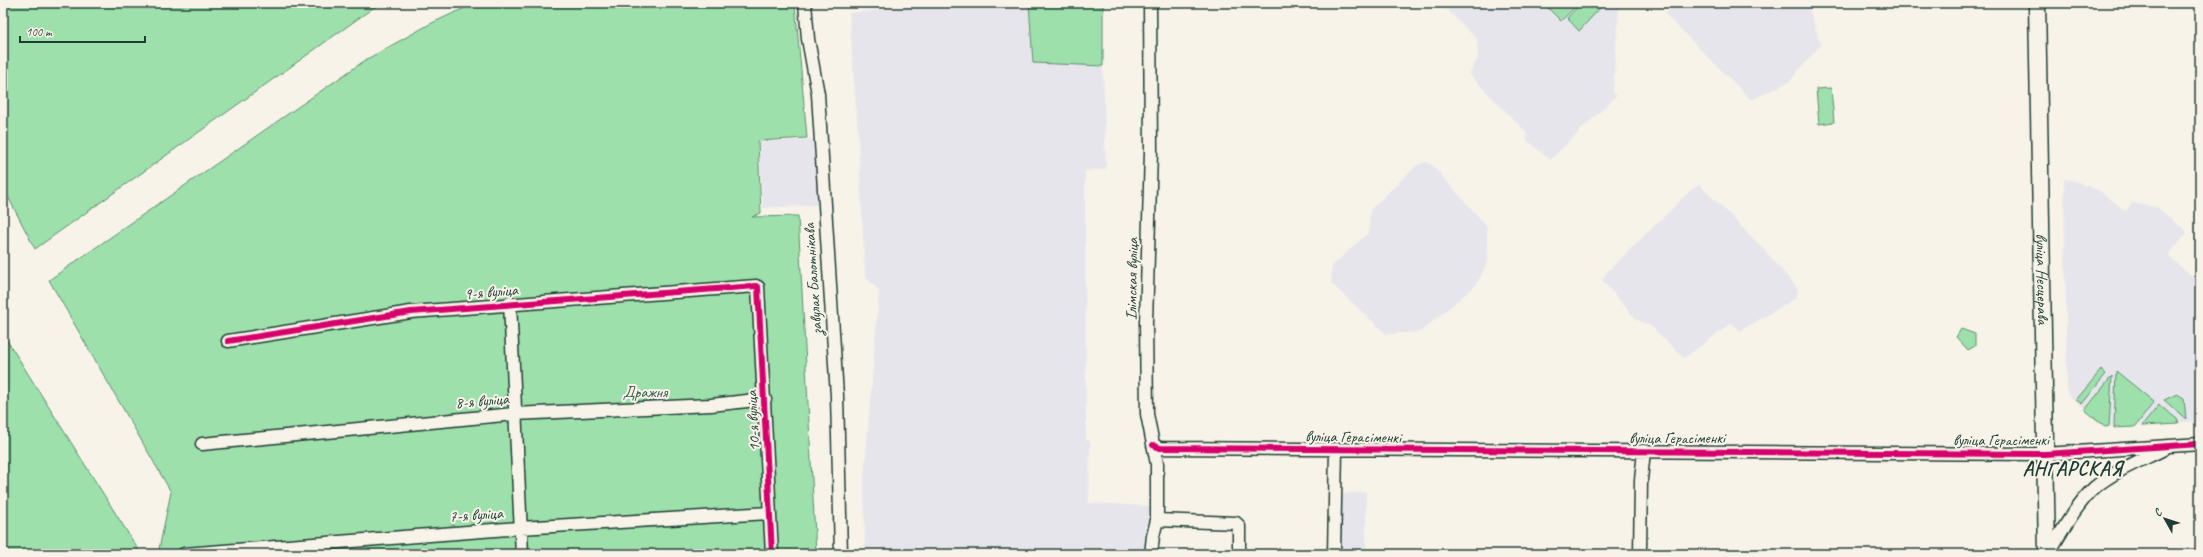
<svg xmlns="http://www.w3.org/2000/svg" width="2203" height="557" font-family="Caveat,sans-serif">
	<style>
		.built { fill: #e7e5ec }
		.green { fill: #9de0ab; stroke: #5e8e70 }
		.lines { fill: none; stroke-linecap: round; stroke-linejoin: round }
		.minor-casing { stroke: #1f3d34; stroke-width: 15 }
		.major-casing { stroke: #1f3d34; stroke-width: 19 }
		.minor { stroke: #f7f3e8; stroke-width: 12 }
		.major { stroke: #f7f3e8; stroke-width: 16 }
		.cycleway-casing { stroke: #f7f3e8; stroke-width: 8 }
		.cycleway { stroke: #d6006c; stroke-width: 6 }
		.labels { text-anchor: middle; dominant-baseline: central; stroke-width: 4; stroke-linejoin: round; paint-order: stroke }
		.street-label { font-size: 16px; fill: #1f3d34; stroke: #f7f3e8 }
		.park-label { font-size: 16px; fill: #385e4c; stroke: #f7f3e8 }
		.district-label { font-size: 20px; font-weight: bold; letter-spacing: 1px; fill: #1f3d34; stroke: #f7f3e8 }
	</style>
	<rect width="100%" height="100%" fill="#f7f3e8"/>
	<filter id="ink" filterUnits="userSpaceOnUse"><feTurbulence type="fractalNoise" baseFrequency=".025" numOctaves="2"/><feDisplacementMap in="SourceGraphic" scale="8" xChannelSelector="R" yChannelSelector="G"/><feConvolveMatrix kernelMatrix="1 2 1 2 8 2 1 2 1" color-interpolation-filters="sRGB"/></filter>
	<g filter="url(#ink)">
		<!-- built -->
		<path class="built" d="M955,3H1029L1033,63L1103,66L1106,169L1085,171L1086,435V440L1090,441L1089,503L1150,506L1148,519H1152V526H1147V554H865L864,479L879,291L865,276L858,134L849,13Z
			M1440,3H1617L1619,5L1613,92L1617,95L1550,160L1527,140L1526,132L1469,74L1478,58L1477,39Z
			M1676,3H1807L1821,45L1789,82L1751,100L1665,14Z
			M815,139L818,205L763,208L759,142Z
			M1426,162L1432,165L1487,226L1488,262L1475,286L1420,332L1386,334L1331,283L1332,266L1369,232L1370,210L1417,165Z
			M2064,179L2075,181L2100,191L2126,211L2132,203L2157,207L2187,232L2168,256L2200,282V421L2107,427L2067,394Z
			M1700,185L1758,243L1798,289L1796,298L1740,331L1732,323L1684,358L1652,327L1636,319L1602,280L1607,272L1692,189Z
			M1366,492V554H1340L1341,494Z"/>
		<!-- green -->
		<path class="green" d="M3,3H386L373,8L35,249L3,187Z
			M475,3H795L807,138L758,141L761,213L752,217L798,216L816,554H158L171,492L49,280L367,59L430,24Z
			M903,3H955L904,6Z
			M1029,3H1103V66L1033,63Z
			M1543,3H1579L1561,21Z
			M1581,3H1597L1601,7L1579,31L1567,18Z
			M1831,88L1834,122L1819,124L1816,89Z
			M1961,329L1975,334V346L1968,350L1956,337Z
			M3,334L141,554H3Z
			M2101,370L2106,374L2082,404L2076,400Z
			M2116,371L2154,402L2135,427L2114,428Z
			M2112,376L2109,426L2106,427L2085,410Z
			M2177,394L2184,398L2186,419L2164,400Z
			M2159,405L2177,419L2179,424L2142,426Z"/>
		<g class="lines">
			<defs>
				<path id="minor" d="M805,3L808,39L818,94L837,396L841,554
					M1150,3L1151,152L1146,322L1147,414L1157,464V520L1153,536L1151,554
					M510,303L522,554
					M228,341L411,312L756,286L758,287L772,554
					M202,444L514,414L711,405L765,399
					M1153,445L1160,448L2045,454L2200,444
					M1157,520L1236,523L1239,526V554
					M184,554L520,528L770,513
					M1334,554L1336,449
					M1640,554L1641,480L1644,451
					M2048,554C2062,532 2075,506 2094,488C2114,471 2140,461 2164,449"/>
				<g id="major">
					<path id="s1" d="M2037,3L2047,554"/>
				</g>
			</defs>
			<!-- minor casing -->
			<use href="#minor" class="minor-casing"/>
			<!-- major casing -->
			<use href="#major" class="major-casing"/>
			<!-- minor -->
			<use href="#minor" class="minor"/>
			<!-- major -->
			<use href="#major" class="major"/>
			<defs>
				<path id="cycleway" d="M228,341L411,312L756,286L758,287L772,554
					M1153,445L1160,448L2045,454L2200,444"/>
			</defs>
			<!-- cycleway casing -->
			<use href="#cycleway" class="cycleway-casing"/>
			<!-- cycleway -->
			<use href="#cycleway" class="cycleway"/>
		</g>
	</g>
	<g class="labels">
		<!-- street labels -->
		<g class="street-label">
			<text transform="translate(813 279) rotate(-94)">завулак Балотнікава</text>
			<text transform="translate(1132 279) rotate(-89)">Ілімская вуліца</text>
			<text stroke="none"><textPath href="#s1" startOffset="276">вуліца Несцерава</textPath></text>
			<text transform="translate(491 292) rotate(-5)">9-я вуліца</text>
			<text transform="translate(482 401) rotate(-5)">8-я вуліца</text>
			<text transform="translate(753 421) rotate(-93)">10-я вуліца</text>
			<text transform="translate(1353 437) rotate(1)">вуліца Герасіменкі</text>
			<text x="1677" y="438">вуліца Герасіменкі</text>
			<text x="2001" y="440">вуліца Герасіменкі</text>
			<text transform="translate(476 515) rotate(-4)">7-я вуліца</text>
		</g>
		<!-- park labels -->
		<g class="park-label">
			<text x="645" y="392">Дражня</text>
		</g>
		<!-- district labels -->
		<g class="district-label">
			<text x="2073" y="468">АНГАРСКАЯ</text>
		</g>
	</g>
	<!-- margin -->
	<rect width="2203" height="557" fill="none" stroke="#f7f3e8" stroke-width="16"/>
	<rect x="8" y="8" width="2187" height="541" fill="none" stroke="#1f3d34" stroke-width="1.5" filter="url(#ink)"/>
	<!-- north arrow -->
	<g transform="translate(2165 519) rotate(309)" stroke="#f7f3e8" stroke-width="3" paint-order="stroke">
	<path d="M0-3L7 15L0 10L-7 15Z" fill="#1f3d34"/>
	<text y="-6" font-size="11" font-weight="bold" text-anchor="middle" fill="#1f3d34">С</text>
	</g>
	<!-- scale -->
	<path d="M20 36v6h125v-6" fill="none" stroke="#1f3d34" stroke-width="2"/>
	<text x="26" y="36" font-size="12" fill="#1f3d34" stroke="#f7f3e8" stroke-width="3" paint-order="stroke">100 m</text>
</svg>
